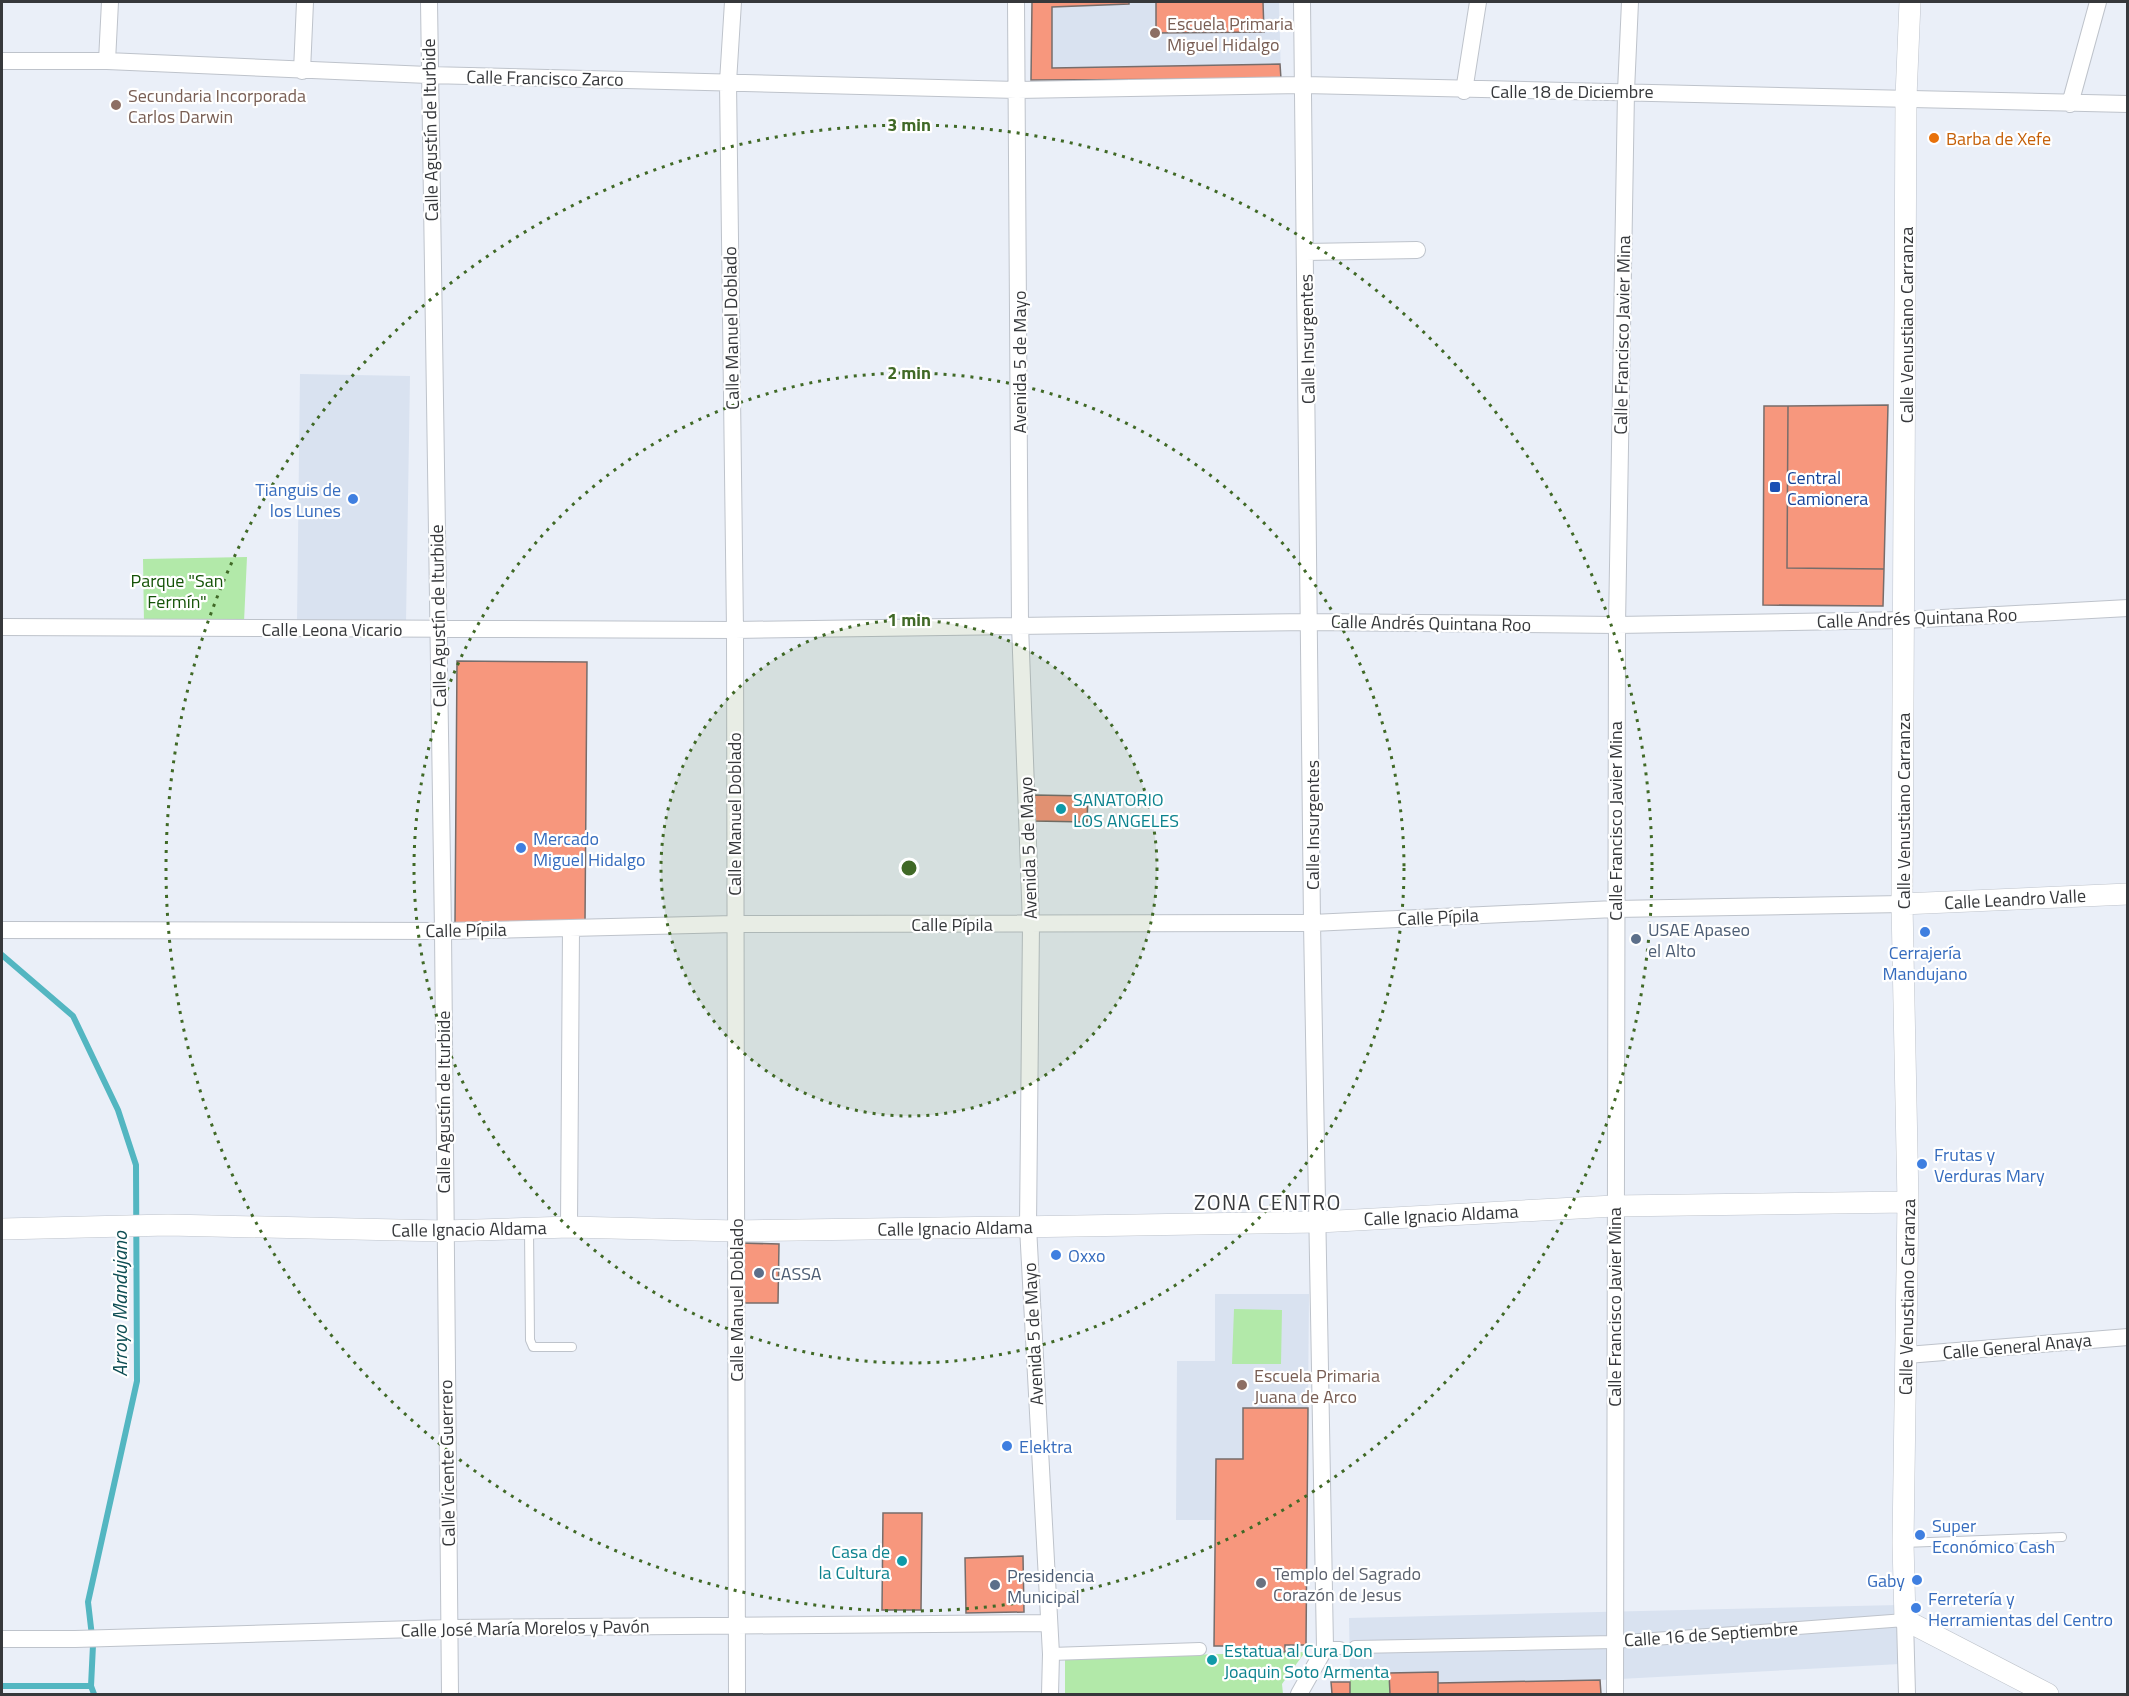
<svg xmlns="http://www.w3.org/2000/svg" width="2129" height="1696" font-family="'Titillium Web',sans-serif">
	<style>
		.built { fill: #d9e2f0 }
		.green { fill: #b2e9a9 }
		.lines { fill: none; stroke-linecap: round; stroke-linejoin: round }
		.stream { stroke: #53b6c1; stroke-width: 6 }
		.building { fill: #f7977d; stroke: #776d6b; stroke-width: 1.5 }
		.service-casing { stroke: #bec3cb; stroke-width: 10 }
		.pedestrian-casing { stroke: #bec3cb; stroke-width: 14 }
		.minor-casing { stroke: #bec3cb; stroke-width: 18 }
		.tertiary-casing { stroke: #bec3cb; stroke-width: 22 }
		.service { stroke: #fff; stroke-width: 8 }
		.pedestrian { stroke: #fff; stroke-width: 12 }
		.minor { stroke: #fff; stroke-width: 16 }
		.tertiary { stroke: #fff; stroke-width: 21 }
		.ring { fill: none; stroke: #406926; stroke-width: 3; stroke-dasharray: 3 6 }
		.education-dot { fill: #8d6e63; stroke: #fff; stroke-width: 2 }
		.food-dot { fill: #e8710a; stroke: #fff; stroke-width: 2 }
		.transit-dot { fill: #1a4fb4; stroke: #fff; stroke-width: 2 }
		.shop-dot { fill: #3f7fe0; stroke: #fff; stroke-width: 2 }
		.culture-dot { fill: #0f9aa8; stroke: #fff; stroke-width: 2 }
		.service-dot { fill: #5c6f8a; stroke: #fff; stroke-width: 2 }
		.worship-dot { fill: #6b7280; stroke: #fff; stroke-width: 2 }
		.labels { text-anchor: middle; dominant-baseline: central; stroke-width: 4.5; stroke-linejoin: round; paint-order: stroke }
		.education-label { font-size: 18px; fill: #785e54; stroke: #fff; text-anchor: start }
		.street-label { font-size: 18px; fill: #36383b; stroke: #fff }
		.food-label { font-size: 18px; fill: #c56008; stroke: #fff; text-anchor: start }
		.transit-label { font-size: 18px; fill: #164399; stroke: #fff; text-anchor: start }
		.shop-label { font-size: 18px; fill: #366cbe; stroke: #fff; text-anchor: start }
		.park-label { font-size: 18px; fill: #135206; stroke: #fff }
		.culture-label { font-size: 18px; fill: #0d838f; stroke: #fff; text-anchor: start }
		.service-label { font-size: 18px; fill: #4e5e75; stroke: #fff; text-anchor: start }
		.worship-label { font-size: 18px; fill: #5b616d; stroke: #fff; text-anchor: start }
		.water-label { font-size: 20px; font-style: italic; fill: #0d4d53; stroke: #fff }
		.quarter-label { font-size: 21px; letter-spacing: 1.5px; fill: #36383b; stroke: #fff }
		.centre { fill: #406926; stroke: #fff; stroke-width: 3 }
		.ring-label { font-size: 18px; text-anchor: middle; font-weight: bold; fill: #406926; stroke: #fff; stroke-width: 4.5; stroke-linejoin: round; paint-order: stroke }
	</style>
	<rect width="100%" height="100%" fill="#eaeff8"/>
	<!-- built -->
	<path class="built" d="M1032,2H1279L1281,79L1031,80Z
		M300,374L410,376L406,623L297,622Z
		M1215,1294H1309L1308,1408H1243V1459H1216V1520H1176L1177,1361H1215Z
		M1898,1605L1900,1664L1601,1680V1694H1439L1438,1672L1350,1674L1349,1618Z"/>
	<!-- green -->
	<path class="green" d="M247,557L244,622L144,623L143,559Z
		M1234,1309L1282,1310L1281,1364H1232Z
		M1305,1652L1282,1684L1283,1694H1065V1658Z
		M1438,1672V1694H1350V1674Z"/>
	<g class="lines">
		<!-- stream -->
		<path class="stream" d="M2,955L73,1016L118,1110L136,1165L137,1381L88,1602L93,1645L91,1686L94,1694
			M2,1686H91"/>
	</g>
	<!-- building -->
	<path class="building" d="M1032,2H1129V4L1052,7V68L1280,64L1281,79L1031,80Z
		M1156,2H1263L1264,32L1156,33Z
		M1888,405L1884,569L1787,568L1788,406Z
		M1764,406H1788L1787,568L1884,569L1883,606L1763,605Z
		M457,661L587,662L585,923H455Z
		M1034,795L1088,796L1087,822L1034,821Z
		M739,1243L779,1244L778,1303H739Z
		M1243,1408H1308L1306,1645H1285V1652H1232V1646H1214L1216,1459H1243Z
		M883,1513H922L921,1610H882Z
		M1023,1556L1024,1612L966,1613L965,1558Z
		M1438,1672V1694H1390L1389,1673Z
		M1600,1680L1601,1694H1438V1683Z
		M1331,1682H1350V1694H1332Z"/>
	<g class="lines">
		<defs>
			<path id="service" d="M529,1229L530,1340L533,1347H572
				M1904,1543L2062,1537"/>
			<path id="pedestrian" d="M1355,1647L1614,1642L1905,1620
				M1325,1648H1340
				M1051,1654L1200,1649"/>
			<path id="minor" d="M429,2L443,931L450,1694
				M733,2L728,82L735,630L737,1694
				M1016,2L1020,625L1031,924L1028,1227L1051,1654L1050,1694
				M2,61H107L428,75L1017,90L1304,85L2128,104
				M107,61L110,2
				M302,71L305,2
				M1464,91L1478,2
				M2070,104L2098,2
				M1306,252L1417,250
				M2,627L735,630L1311,622L1617,625L1905,620L2128,608
				M2,930L443,931L734,924L1312,923L1615,909L1902,904
				M569,1227L571,928
				M1907,1355L2128,1337
				M1905,1620L1907,1694
				M2,1639H75L450,1628L1048,1623
				M1299,1694L1325,1648L1312,923L1302,2
				M1615,1694L1617,625L1626,91L1630,2"/>
			<path id="tertiary" d="M1910,2L1906,97L1902,904L1908,1202L1903,1543L1905,1620L2048,1694
				M1902,904L2128,894
				M2,1229L168,1225L444,1231L569,1227L736,1231L1011,1227L1319,1222L1614,1206L1908,1202"/>
		</defs>
		<!-- service casing -->
		<use href="#service" class="service-casing"/>
		<!-- pedestrian casing -->
		<use href="#pedestrian" class="pedestrian-casing"/>
		<!-- minor casing -->
		<use href="#minor" class="minor-casing"/>
		<!-- tertiary casing -->
		<use href="#tertiary" class="tertiary-casing"/>
		<!-- service -->
		<use href="#service" class="service"/>
		<!-- pedestrian -->
		<use href="#pedestrian" class="pedestrian"/>
		<!-- minor -->
		<use href="#minor" class="minor"/>
		<!-- tertiary -->
		<use href="#tertiary" class="tertiary"/>
	</g>
	<!-- distance rings -->
	<circle cx="909" cy="868" r="248" fill="#406926" fill-opacity=".12"/>
	<g class="ring">
		<circle cx="909" cy="868" r="248"/>
		<circle cx="909" cy="868" r="495"/>
		<circle cx="909" cy="868" r="743"/>
	</g>
	<!-- markers -->
	<g class="education-dot">
		<circle cx="1155" cy="33" r="6"/>
		<circle cx="116" cy="105" r="6"/>
		<circle cx="1242" cy="1385" r="6"/>
	</g>
	<circle class="food-dot" cx="1934" cy="138" r="6"/>
	<rect class="transit-dot" x="1769" y="481" width="12" height="12" rx="3"/>
	<g class="shop-dot">
		<circle cx="353" cy="499" r="6"/>
		<circle cx="521" cy="848" r="6"/>
		<circle cx="1925" cy="932" r="6"/>
		<circle cx="1922" cy="1164" r="6"/>
		<circle cx="1056" cy="1255" r="6"/>
		<circle cx="1007" cy="1446" r="6"/>
		<circle cx="1920" cy="1535" r="6"/>
		<circle cx="1917" cy="1580" r="6"/>
		<circle cx="1916" cy="1608" r="6"/>
	</g>
	<g class="culture-dot">
		<circle cx="1061" cy="809" r="6"/>
		<circle cx="902" cy="1561" r="6"/>
		<circle cx="1212" cy="1660" r="6"/>
	</g>
	<g class="service-dot">
		<circle cx="1636" cy="939" r="6"/>
		<circle cx="759" cy="1273" r="6"/>
		<circle cx="995" cy="1585" r="6"/>
	</g>
	<circle class="worship-dot" cx="1261" cy="1583" r="6"/>
	<g class="labels">
		<!-- education labels -->
		<g class="education-label">
			<text x="1167" y="23">Escuela Primaria<tspan x="1167" dy="21">Miguel Hidalgo</tspan></text>
			<text x="128" y="95">Secundaria Incorporada<tspan x="128" dy="21">Carlos Darwin</tspan></text>
			<text x="1254" y="1375">Escuela Primaria<tspan x="1254" dy="21">Juana de Arco</tspan></text>
		</g>
		<!-- street labels -->
		<g class="street-label">
			<text transform="translate(545 78) rotate(1)">Calle Francisco Zarco</text>
			<text x="1572" y="91">Calle 18 de Diciembre</text>
			<text transform="translate(430 130) rotate(-91)">Calle Agustín de Iturbide</text>
			<text transform="translate(1906 325) rotate(-90)">Calle Venustiano Carranza</text>
			<text transform="translate(731 328) rotate(-91)">Calle Manuel Doblado</text>
			<text transform="translate(1622 335) rotate(-89)">Calle Francisco Javier Mina</text>
			<text transform="translate(1307 339) rotate(-91)">Calle Insurgentes</text>
			<text transform="translate(1019 362) rotate(-90)">Avenida 5 de Mayo</text>
			<text transform="translate(438 616) rotate(-91)">Calle Agustín de Iturbide</text>
			<text transform="translate(1917 618) rotate(-2)">Calle Andrés Quintana Roo</text>
			<text transform="translate(1431 623) rotate(1)">Calle Andrés Quintana Roo</text>
			<text x="332" y="629">Calle Leona Vicario</text>
			<text transform="translate(1903 811) rotate(-90)">Calle Venustiano Carranza</text>
			<text transform="translate(734 814) rotate(-90)">Calle Manuel Doblado</text>
			<text transform="translate(1615 821) rotate(-90)">Calle Francisco Javier Mina</text>
			<text transform="translate(1312 825) rotate(-90)">Calle Insurgentes</text>
			<text transform="translate(1028 848) rotate(-92)">Avenida 5 de Mayo</text>
			<text transform="translate(2015 899) rotate(-3)">Calle Leandro Valle</text>
			<text transform="translate(1438 917) rotate(-3)">Calle Pípila</text>
			<text x="952" y="924">Calle Pípila</text>
			<text transform="translate(466 930) rotate(-1)">Calle Pípila</text>
			<text transform="translate(443 1102) rotate(-90)">Calle Agustín de Iturbide</text>
			<text transform="translate(1441 1215) rotate(-3)">Calle Ignacio Aldama</text>
			<text transform="translate(955 1228) rotate(-1)">Calle Ignacio Aldama</text>
			<text transform="translate(469 1229) rotate(-1)">Calle Ignacio Aldama</text>
			<text transform="translate(1907 1297) rotate(-89)">Calle Venustiano Carranza</text>
			<text transform="translate(736 1300) rotate(-90)">Calle Manuel Doblado</text>
			<text transform="translate(1614 1307) rotate(-90)">Calle Francisco Javier Mina</text>
			<text transform="translate(1033 1334) rotate(-93)">Avenida 5 de Mayo</text>
			<text transform="translate(2017 1346) rotate(-5)">Calle General Anaya</text>
			<text transform="translate(447 1463) rotate(-91)">Calle Vicente Guerrero</text>
			<text transform="translate(525 1628) rotate(-1)">Calle José María Morelos y Pavón</text>
			<text transform="translate(1711 1634) rotate(-4)">Calle 16 de Septiembre</text>
		</g>
		<!-- food labels -->
		<g class="food-label">
			<text x="1946" y="138">Barba de Xefe</text>
		</g>
		<!-- transit labels -->
		<g class="transit-label">
			<text x="1787" y="477">Central<tspan x="1787" dy="21">Camionera</tspan></text>
		</g>
		<!-- shop labels -->
		<g class="shop-label">
			<text x="341" y="489" text-anchor="end">Tianguis de<tspan x="341" dy="21">los Lunes</tspan></text>
			<text x="533" y="838">Mercado<tspan x="533" dy="21">Miguel Hidalgo</tspan></text>
			<text x="1925" y="952" text-anchor="middle">Cerrajería<tspan x="1925" dy="21">Mandujano</tspan></text>
			<text x="1934" y="1154">Frutas y<tspan x="1934" dy="21">Verduras Mary</tspan></text>
			<text x="1068" y="1255">Oxxo</text>
			<text x="1019" y="1446">Elektra</text>
			<text x="1932" y="1525">Super<tspan x="1932" dy="21">Económico Cash</tspan></text>
			<text x="1905" y="1580" text-anchor="end">Gaby</text>
			<text x="1928" y="1598">Ferretería y<tspan x="1928" dy="21">Herramientas del Centro</tspan></text>
		</g>
		<!-- park labels -->
		<g class="park-label">
			<text x="177" y="580">Parque "San<tspan x="177" dy="21">Fermín"</tspan></text>
		</g>
		<!-- culture labels -->
		<g class="culture-label">
			<text x="1073" y="799">SANATORIO<tspan x="1073" dy="21">LOS ANGELES</tspan></text>
			<text x="890" y="1551" text-anchor="end">Casa de<tspan x="890" dy="21">la Cultura</tspan></text>
			<text x="1224" y="1650">Estatua al Cura Don<tspan x="1224" dy="21">Joaquin Soto Armenta</tspan></text>
		</g>
		<!-- service labels -->
		<g class="service-label">
			<text x="1648" y="929">USAE Apaseo<tspan x="1648" dy="21">el Alto</tspan></text>
			<text x="771" y="1273">CASSA</text>
			<text x="1007" y="1575">Presidencia<tspan x="1007" dy="21">Municipal</tspan></text>
		</g>
		<!-- worship labels -->
		<g class="worship-label">
			<text x="1273" y="1573">Templo del Sagrado<tspan x="1273" dy="21">Corazón de Jesus</tspan></text>
		</g>
		<!-- water labels -->
		<g class="water-label">
			<text transform="translate(119 1304) rotate(-90)">Arroyo Mandujano</text>
		</g>
		<!-- quarter labels -->
		<g class="quarter-label">
			<text x="1268" y="1202">ZONA CENTRO</text>
		</g>
	</g>
	<circle cx="909" cy="868" r="9" class="centre"/>
	<g class="ring-label">
		<text x="909" y="131">3 min</text>
		<text x="909" y="379">2 min</text>
		<text x="909" y="626">1 min</text>
	</g>
	<!-- border -->
	<rect width="2129" height="1696" fill="none" stroke="#36383b" stroke-width="6"/>
</svg>
